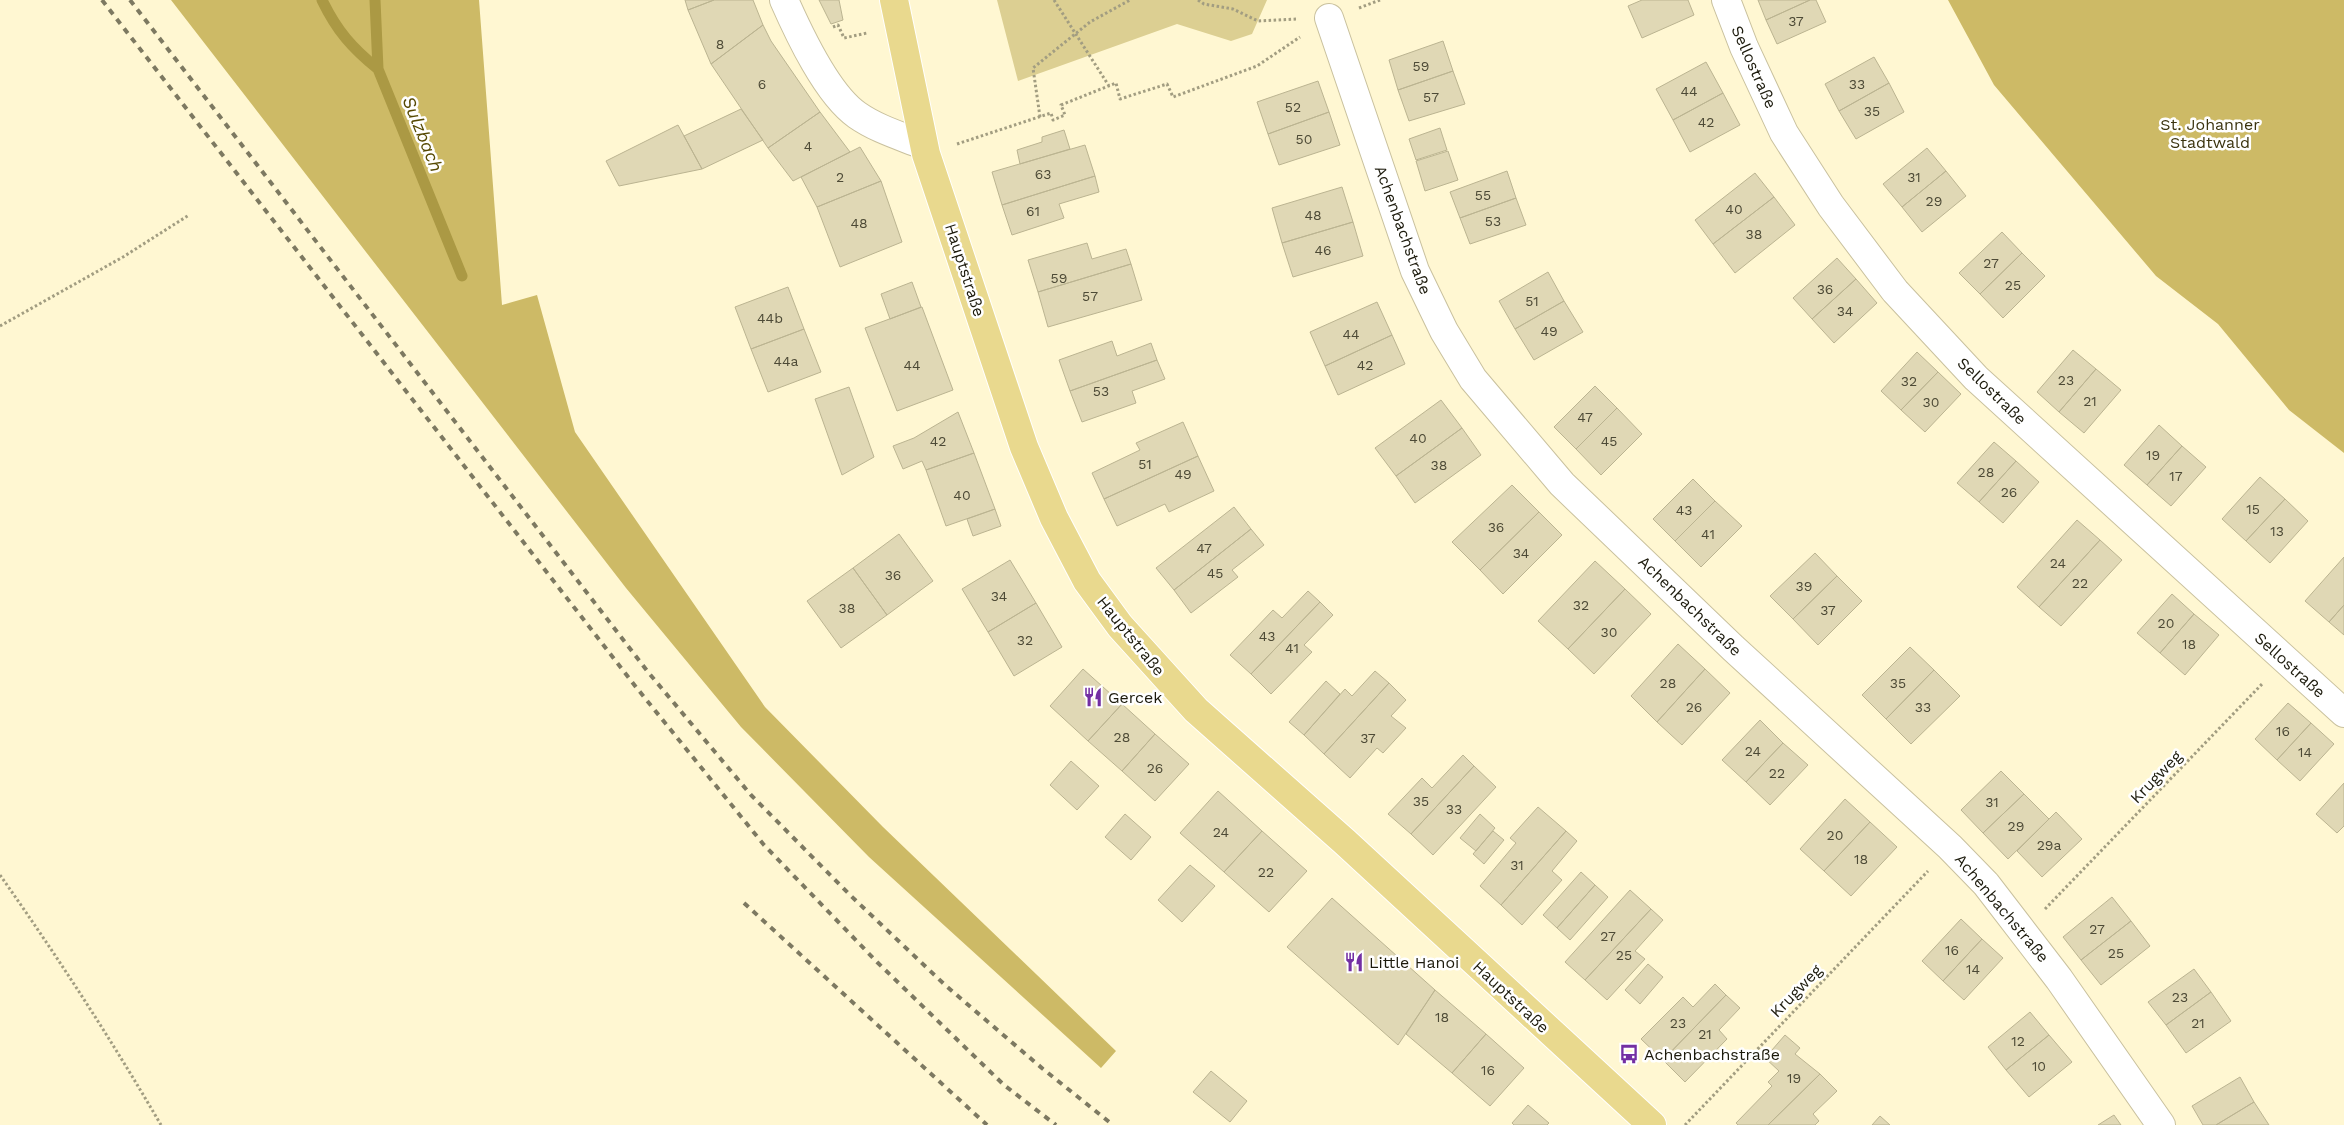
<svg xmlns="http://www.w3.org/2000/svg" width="2344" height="1125" font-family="'Work Sans',sans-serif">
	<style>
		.green { fill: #dccf92 }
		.forest { fill: #cdba66 }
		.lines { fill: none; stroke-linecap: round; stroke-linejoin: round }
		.stream { stroke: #ab9944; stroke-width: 11 }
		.building { fill: #e0d8b5; stroke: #bbb491 }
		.minor-casing { stroke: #c9c19e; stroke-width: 30 }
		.major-casing { stroke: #fff; stroke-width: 30 }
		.path { stroke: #a29d81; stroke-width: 3; stroke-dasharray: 2.5 2.5; stroke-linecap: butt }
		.minor { stroke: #fff; stroke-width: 28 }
		.major { stroke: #e9d98e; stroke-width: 28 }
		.rail { stroke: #7d7961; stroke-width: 4; stroke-dasharray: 6 6; stroke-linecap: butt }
		.labels { text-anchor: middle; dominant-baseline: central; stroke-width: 5; stroke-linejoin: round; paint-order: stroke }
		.number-label { font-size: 14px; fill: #4d4a36 }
		.street-label { font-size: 16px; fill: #1c1a0c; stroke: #fff }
		.park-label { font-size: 16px; fill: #3b330e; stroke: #fff }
		.poi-label { font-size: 16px; fill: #1c1a0c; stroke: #fff; text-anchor: start }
		.water-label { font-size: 18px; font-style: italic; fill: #564903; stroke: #fff }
	</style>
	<rect width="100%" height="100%" fill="#fff7d2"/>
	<!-- green -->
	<path class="green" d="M997,0H1267L1252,34L1231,41L1177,24L1018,81Z"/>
	<!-- forest -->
	<path class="forest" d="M171,0H479L502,305L537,295L575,432L765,707L883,827L1116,1051L1101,1068L869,857L741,727L626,588Z
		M1948,0H2344V453L2289,410L2218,324L2156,276L1994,85Z"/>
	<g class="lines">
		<!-- stream -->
		<path class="stream" d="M322,0C337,31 352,48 378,69
			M375,0L378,69L462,276"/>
	</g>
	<!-- building -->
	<path class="building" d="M685,0H714L688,10Z
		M714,0H753L763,25L711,64L688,10Z
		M819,0H839L843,20L831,24Z
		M1642,0H1688L1694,15L1642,38L1628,6Z
		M1758,0H1810L1766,20Z
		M1810,0H1816L1826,22L1777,44L1766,20Z
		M763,25L771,41L820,112L768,148L711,64Z
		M1443,41L1453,71L1398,90L1389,60Z
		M1874,57L1889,83L1839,111L1825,84Z
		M1706,62L1723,93L1673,120L1656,89Z
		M1453,71L1465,104L1409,121L1398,90Z
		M1318,81L1329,112L1268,134L1257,102Z
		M1889,83L1904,112L1856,139L1839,111Z
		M1723,93L1740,125L1690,152L1673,120Z
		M741,109L763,140L702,169L684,136Z
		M820,112L850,152L793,181L768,148Z
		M1329,112L1340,145L1279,165L1268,134Z
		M678,125L702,169L619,186L606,161Z
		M1440,128L1447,150L1416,160L1409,139Z
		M1064,130L1070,149L1020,164L1017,150L1042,142V137Z
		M1085,145L1095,176L1002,205L992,172Z
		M860,147L881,181L817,207L801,177Z
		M1927,148L1946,171L1902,207L1883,184Z
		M1448,151L1458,180L1425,191L1416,161Z
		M1507,171L1516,198L1460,218L1450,192Z
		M1946,171L1966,196L1922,232L1902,207Z
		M1755,173L1774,197L1713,244L1695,220Z
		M1095,176L1099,192L1059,204L1064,218L1012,235L1002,205Z
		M881,181L902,242L840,267L817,207Z
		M1342,187L1353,222L1282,243L1272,208Z
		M1774,197L1795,225L1735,273L1713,244Z
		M1516,198L1526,225L1470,244L1460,218Z
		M1353,222L1363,256L1293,277L1282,243Z
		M2002,232L2022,253L1980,294L1959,273Z
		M1087,243L1092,259L1126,249L1131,264L1038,292L1028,260Z
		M2022,253L2045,276L2003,318L1980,294Z
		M1837,258L1856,279L1812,319L1793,298Z
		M1131,264L1142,300L1048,327L1038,292Z
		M1548,272L1564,301L1515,329L1499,301Z
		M1856,279L1877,303L1834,343L1812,319Z
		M912,282L921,307L890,319L881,294Z
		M788,287L804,329L751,349L735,307Z
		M1564,301L1583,332L1534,360L1515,329Z
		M1377,302L1392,335L1325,366L1310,332Z
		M922,307L953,390L897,411L865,328Z
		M804,329L821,372L768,392L751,349Z
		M1392,335L1405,364L1338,395L1325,366Z
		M1112,341L1117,356L1151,343L1157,360L1070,391L1059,360Z
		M2073,350L2096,369L2059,412L2037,392Z
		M1917,352L1938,372L1901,410L1881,391Z
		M1157,360L1165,379L1132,391L1136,403L1082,422L1070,391Z
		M2096,369L2121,390L2084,433L2059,412Z
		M1938,372L1961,394L1925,432L1901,410Z
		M1595,386L1617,408L1576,449L1554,427Z
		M849,387L874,457L842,475L815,399Z
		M1441,400L1462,428L1396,476L1375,448Z
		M1617,408L1642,434L1601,475L1576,449Z
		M958,412L974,453L926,470L922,461L903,469L893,446L914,438Z
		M1183,422L1198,456L1104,499L1092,473L1140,450L1136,443Z
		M2159,425L2182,446L2147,485L2124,465Z
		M1462,428L1481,455L1415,503L1396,476Z
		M1994,442L2016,461L1979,502L1957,483Z
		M2182,446L2206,467L2171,506L2147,485Z
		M974,453L995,509L946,526L926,470Z
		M1198,456L1214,491L1169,512L1165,504L1117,526L1104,499Z
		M2016,461L2039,482L2003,523L1979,502Z
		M2260,477L2285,499L2246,541L2222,519Z
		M1693,479L1715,501L1675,541L1653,519Z
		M1512,485L1539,512L1480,570L1452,542Z
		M2285,499L2308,521L2270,563L2246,541Z
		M1715,501L1742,526L1701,567L1675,541Z
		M1234,507L1251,529L1174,590L1156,568Z
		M995,509L1001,526L973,536L967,519Z
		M1539,512L1562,535L1503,594L1480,570Z
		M2077,520L2100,540L2039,607L2017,587Z
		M1251,529L1264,545L1232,570L1238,577L1191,613L1174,590Z
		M899,534L933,581L887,615L853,568Z
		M2100,540L2122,560L2061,626L2039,607Z
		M1815,553L1837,576L1793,619L1770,596Z
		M2344,557V605L2329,622L2305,601Z
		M1010,560L1036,603L988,632L962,589Z
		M1595,561L1625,589L1568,649L1538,621Z
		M853,568L887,615L841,648L807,601Z
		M1837,576L1862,601L1818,645L1793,619Z
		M1625,589L1651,614L1594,674L1568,649Z
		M1308,591L1320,602L1251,674L1230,655L1273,610L1282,618Z
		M2172,594L2194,614L2160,653L2137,633Z
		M1320,602L1333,615L1304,645L1312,652L1271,694L1251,674Z
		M1036,603L1062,647L1014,676L988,632Z
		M2344,605V635L2329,622Z
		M2194,614L2219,635L2185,675L2160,653Z
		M1678,644L1705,669L1657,722L1631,696Z
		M1910,647L1934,670L1886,719L1862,695Z
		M1083,669L1122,704L1088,741L1050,706Z
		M1705,669L1730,693L1682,745L1657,722Z
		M1934,670L1960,696L1911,744L1886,719Z
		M1375,671L1389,683L1324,754L1304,735L1345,689L1352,696Z
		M1326,681L1340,694L1304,735L1289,722Z
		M1389,683L1406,700L1391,716L1406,728L1383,753L1377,748L1350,778L1324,754Z
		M2288,703L2311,723L2277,760L2255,739Z
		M1122,704L1155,734L1122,771L1088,741Z
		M1760,720L1783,743L1746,782L1722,760Z
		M2311,723L2334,744L2300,781L2277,760Z
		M1155,734L1189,764L1155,801L1122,771Z
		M1783,743L1808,765L1770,805L1746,782Z
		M1463,755L1474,766L1411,834L1388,814L1422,778L1432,788Z
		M1071,761L1099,786L1077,810L1050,785Z
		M1474,766L1496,787L1433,855L1411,834Z
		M2001,771L2024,794L1983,833L1961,810Z
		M2344,783V826L2337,833L2316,814Z
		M1218,791L1262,831L1224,872L1180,833Z
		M2024,794L2049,819L2008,859L1983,833Z
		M1845,799L1870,822L1824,871L1800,849Z
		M1538,807L1566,831L1501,905L1480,886L1516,843L1510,838Z
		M2056,812L2082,839L2042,877L2017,851Z
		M1125,814L1151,837L1131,860L1105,837Z
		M1480,814L1495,828L1476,851L1460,838Z
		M1870,822L1897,847L1851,896L1824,871Z
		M1262,831L1307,871L1269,912L1224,872Z
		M1493,831L1504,840L1484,864L1473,854Z
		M1566,831L1577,841L1552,871L1562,880L1522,925L1501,905Z
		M1190,865L1215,886L1182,922L1158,900Z
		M1581,872L1595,885L1557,928L1543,915Z
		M1595,885L1608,897L1570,940L1557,928Z
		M1630,890L1651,909L1585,980L1565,962Z
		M2112,897L2131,921L2081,960L2063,937Z
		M1332,898L1435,990L1398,1045L1287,947Z
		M1651,909L1663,920L1635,951L1645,959L1607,1000L1585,980Z
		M1961,919L1982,939L1943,981L1922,961Z
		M2131,921L2150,946L2101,985L2081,960Z
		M1982,939L2003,958L1964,1000L1943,981Z
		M1648,964L1663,977L1640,1004L1625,990Z
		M2194,969L2211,992L2166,1025L2148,1002Z
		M1715,984L1726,995L1663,1060L1641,1039L1683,997L1693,1007Z
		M1435,990L1486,1034L1452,1073L1406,1034Z
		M2211,992L2231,1021L2186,1053L2166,1025Z
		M1726,995L1740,1008L1719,1030L1727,1039L1685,1082L1663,1060Z
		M2030,1012L2049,1035L2006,1070L1988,1047Z
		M1486,1034L1524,1068L1490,1106L1452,1073Z
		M1785,1035L1800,1048L1795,1054L1820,1074L1768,1125H1738L1736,1123L1772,1086L1768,1082L1779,1071L1765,1058Z
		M2049,1035L2072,1062L2029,1097L2006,1070Z
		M1211,1071L1247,1101L1230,1122L1193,1092Z
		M1820,1074L1837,1091L1813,1114L1819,1121L1815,1125H1768Z
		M2240,1077L2254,1102L2216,1125H2203L2192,1106Z
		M2254,1102L2269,1125H2216Z
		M1528,1105L1549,1123L1547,1125H1514L1512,1123Z
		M2114,1115L2121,1125H2098Z
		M1880,1116L1890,1125H1872Z"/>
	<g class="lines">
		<defs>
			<path id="minor" d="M784,0C799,34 827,94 857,115C877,129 901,136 923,145
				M1726,0L1744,47L1784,133L1831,206L1895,291L1976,378L2344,713
				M1329,18L1415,271L1444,331L1473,379L1562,484L1733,648L1950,847L1986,884L2059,979L2161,1125"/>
			<path id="major" d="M894,0L926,154L1024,447L1054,518L1087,581L1120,626L1196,710L1345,842L1652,1125"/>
		</defs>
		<!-- minor casing -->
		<use href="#minor" class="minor-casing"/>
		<!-- major casing -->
		<use href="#major" class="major-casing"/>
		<!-- path -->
		<path class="path" d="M1054,0L1109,86
			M1198,0L1204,4L1233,9L1258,21L1296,19
			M1359,8L1380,0
			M833,27L838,25L844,38L867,33
			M1040,117L1033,68L1090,22L1130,0
			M957,144L1051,113L1053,120L1065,115L1061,105L1116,83L1120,99L1167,84L1173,97L1257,66L1300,37
			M0,326L123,257L189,215
			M0,875C57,956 111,1039 161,1125
			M2045,909L2263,683
			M1685,1125L1928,871"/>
		<!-- minor -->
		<use href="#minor" class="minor"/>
		<!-- major -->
		<use href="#major" class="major"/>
		<!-- rail -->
		<path class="rail" d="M102,0L636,687L764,845L877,962L1004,1085L1056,1125
			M130,0L648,672L751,795L851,896L945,985L1043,1069L1113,1125
			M744,903L987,1125"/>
	</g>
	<!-- icons -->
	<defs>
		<symbol id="restaurant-bare" viewBox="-9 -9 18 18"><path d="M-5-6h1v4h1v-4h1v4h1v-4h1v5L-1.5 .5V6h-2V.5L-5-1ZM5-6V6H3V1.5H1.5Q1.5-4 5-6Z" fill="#732fa3" stroke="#fff" stroke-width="2.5" paint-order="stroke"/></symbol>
		<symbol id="bus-bare" viewBox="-9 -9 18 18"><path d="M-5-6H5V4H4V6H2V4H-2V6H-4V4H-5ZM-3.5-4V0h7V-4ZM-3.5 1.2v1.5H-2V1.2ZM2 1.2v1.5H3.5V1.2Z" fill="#732fa3" stroke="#fff" stroke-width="2.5" paint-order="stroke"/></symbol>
	</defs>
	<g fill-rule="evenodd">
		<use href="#restaurant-bare" x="1079" y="683" width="28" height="28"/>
		<use href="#restaurant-bare" x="1340" y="948" width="28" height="28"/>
		<use href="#bus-bare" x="1615" y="1040" width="28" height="28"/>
	</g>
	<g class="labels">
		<!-- number labels -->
		<g class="number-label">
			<text x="1796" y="21">37</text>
			<text x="720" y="44">8</text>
			<text x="1421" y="66">59</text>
			<text x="762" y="84">6</text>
			<text x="1857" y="84">33</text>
			<text x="1689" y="91">44</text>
			<text x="1431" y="97">57</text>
			<text x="1293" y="107">52</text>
			<text x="1872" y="111">35</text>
			<text x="1706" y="122">42</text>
			<text x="1304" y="139">50</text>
			<text x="808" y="146">4</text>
			<text x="1043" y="174">63</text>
			<text x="840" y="177">2</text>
			<text x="1914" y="177">31</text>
			<text x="1483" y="195">55</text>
			<text x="1934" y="201">29</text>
			<text x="1734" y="209">40</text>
			<text x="1033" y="211">61</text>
			<text x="1313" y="215">48</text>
			<text x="1493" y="221">53</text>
			<text x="859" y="223">48</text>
			<text x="1754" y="234">38</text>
			<text x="1323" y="250">46</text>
			<text x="1991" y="263">27</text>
			<text x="1059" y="278">59</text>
			<text x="2013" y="285">25</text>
			<text x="1825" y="289">36</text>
			<text x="1090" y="296">57</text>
			<text x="1532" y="301">51</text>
			<text x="1845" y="311">34</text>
			<text x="770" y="318">44b</text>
			<text x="1549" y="331">49</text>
			<text x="1351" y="334">44</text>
			<text x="786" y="361">44a</text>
			<text x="912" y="365">44</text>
			<text x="1365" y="365">42</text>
			<text x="2066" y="380">23</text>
			<text x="1909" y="381">32</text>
			<text x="1101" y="391">53</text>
			<text x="2090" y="401">21</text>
			<text x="1931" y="402">30</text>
			<text x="1585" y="417">47</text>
			<text x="1418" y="438">40</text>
			<text x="938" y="441">42</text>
			<text x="1609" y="441">45</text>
			<text x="2153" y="455">19</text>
			<text x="1145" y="464">51</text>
			<text x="1439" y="465">38</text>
			<text x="1986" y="472">28</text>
			<text x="1183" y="474">49</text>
			<text x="2176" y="476">17</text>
			<text x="2009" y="492">26</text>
			<text x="962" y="495">40</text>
			<text x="2253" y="509">15</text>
			<text x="1684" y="510">43</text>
			<text x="1496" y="527">36</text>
			<text x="2277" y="531">13</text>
			<text x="1708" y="534">41</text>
			<text x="1204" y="548">47</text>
			<text x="1521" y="553">34</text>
			<text x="2058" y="563">24</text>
			<text x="1215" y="573">45</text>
			<text x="893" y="575">36</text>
			<text x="2080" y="583">22</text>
			<text x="1804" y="586">39</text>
			<text x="999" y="596">34</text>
			<text x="1581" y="605">32</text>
			<text x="847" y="608">38</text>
			<text x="1828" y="610">37</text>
			<text x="2166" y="623">20</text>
			<text x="1609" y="632">30</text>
			<text x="1267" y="636">43</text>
			<text x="1025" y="640">32</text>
			<text x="2189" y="644">18</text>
			<text x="1292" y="648">41</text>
			<text x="1668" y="683">28</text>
			<text x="1898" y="683">35</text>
			<text x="1694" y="707">26</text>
			<text x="1923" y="707">33</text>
			<text x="2283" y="731">16</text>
			<text x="1122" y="737">28</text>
			<text x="1368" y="738">37</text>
			<text x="1753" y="751">24</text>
			<text x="2305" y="752">14</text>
			<text x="1155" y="768">26</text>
			<text x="1777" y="773">22</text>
			<text x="1421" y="801">35</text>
			<text x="1992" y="802">31</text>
			<text x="1454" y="809">33</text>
			<text x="2016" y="826">29</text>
			<text x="1221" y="832">24</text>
			<text x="1835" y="835">20</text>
			<text x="2049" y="845">29a</text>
			<text x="1861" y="859">18</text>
			<text x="1517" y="865">31</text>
			<text x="1266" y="872">22</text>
			<text x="2097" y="929">27</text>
			<text x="1608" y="936">27</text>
			<text x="1952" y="950">16</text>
			<text x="2116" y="953">25</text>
			<text x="1624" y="955">25</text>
			<text x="1973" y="969">14</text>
			<text x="2180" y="997">23</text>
			<text x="1442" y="1017">18</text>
			<text x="1678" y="1023">23</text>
			<text x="2198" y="1023">21</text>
			<text x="1705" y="1034">21</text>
			<text x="2018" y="1041">12</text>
			<text x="2039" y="1066">10</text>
			<text x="1488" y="1070">16</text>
			<text x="1794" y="1078">19</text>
		</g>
		<!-- street labels -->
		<g class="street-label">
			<text transform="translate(1754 67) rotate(66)">Sellostraße</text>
			<text transform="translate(1403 230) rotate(70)">Achenbachstraße</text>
			<text transform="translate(965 270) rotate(72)">Hauptstraße</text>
			<text transform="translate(1992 391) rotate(44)">Sellostraße</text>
			<text transform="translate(1690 606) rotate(44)">Achenbachstraße</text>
			<text transform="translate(1131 636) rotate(51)">Hauptstraße</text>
			<text transform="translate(2290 665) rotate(42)">Sellostraße</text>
			<text transform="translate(2156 777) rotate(-46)">Krugweg</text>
			<text transform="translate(2002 908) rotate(50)">Achenbachstraße</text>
			<text transform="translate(1796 991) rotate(-46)">Krugweg</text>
			<text transform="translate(1511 997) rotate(43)">Hauptstraße</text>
		</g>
		<!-- park labels -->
		<g class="park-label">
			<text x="2210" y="124">St. Johanner<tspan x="2210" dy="18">Stadtwald</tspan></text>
		</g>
		<!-- poi labels -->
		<g class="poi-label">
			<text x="1108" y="697">Gercek</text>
			<text x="1369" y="962">Little Hanoi</text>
			<text x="1644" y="1054">Achenbachstraße</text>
		</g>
		<!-- water labels -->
		<g class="water-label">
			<text transform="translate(423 134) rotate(68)">Sulzbach</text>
		</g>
	</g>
</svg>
